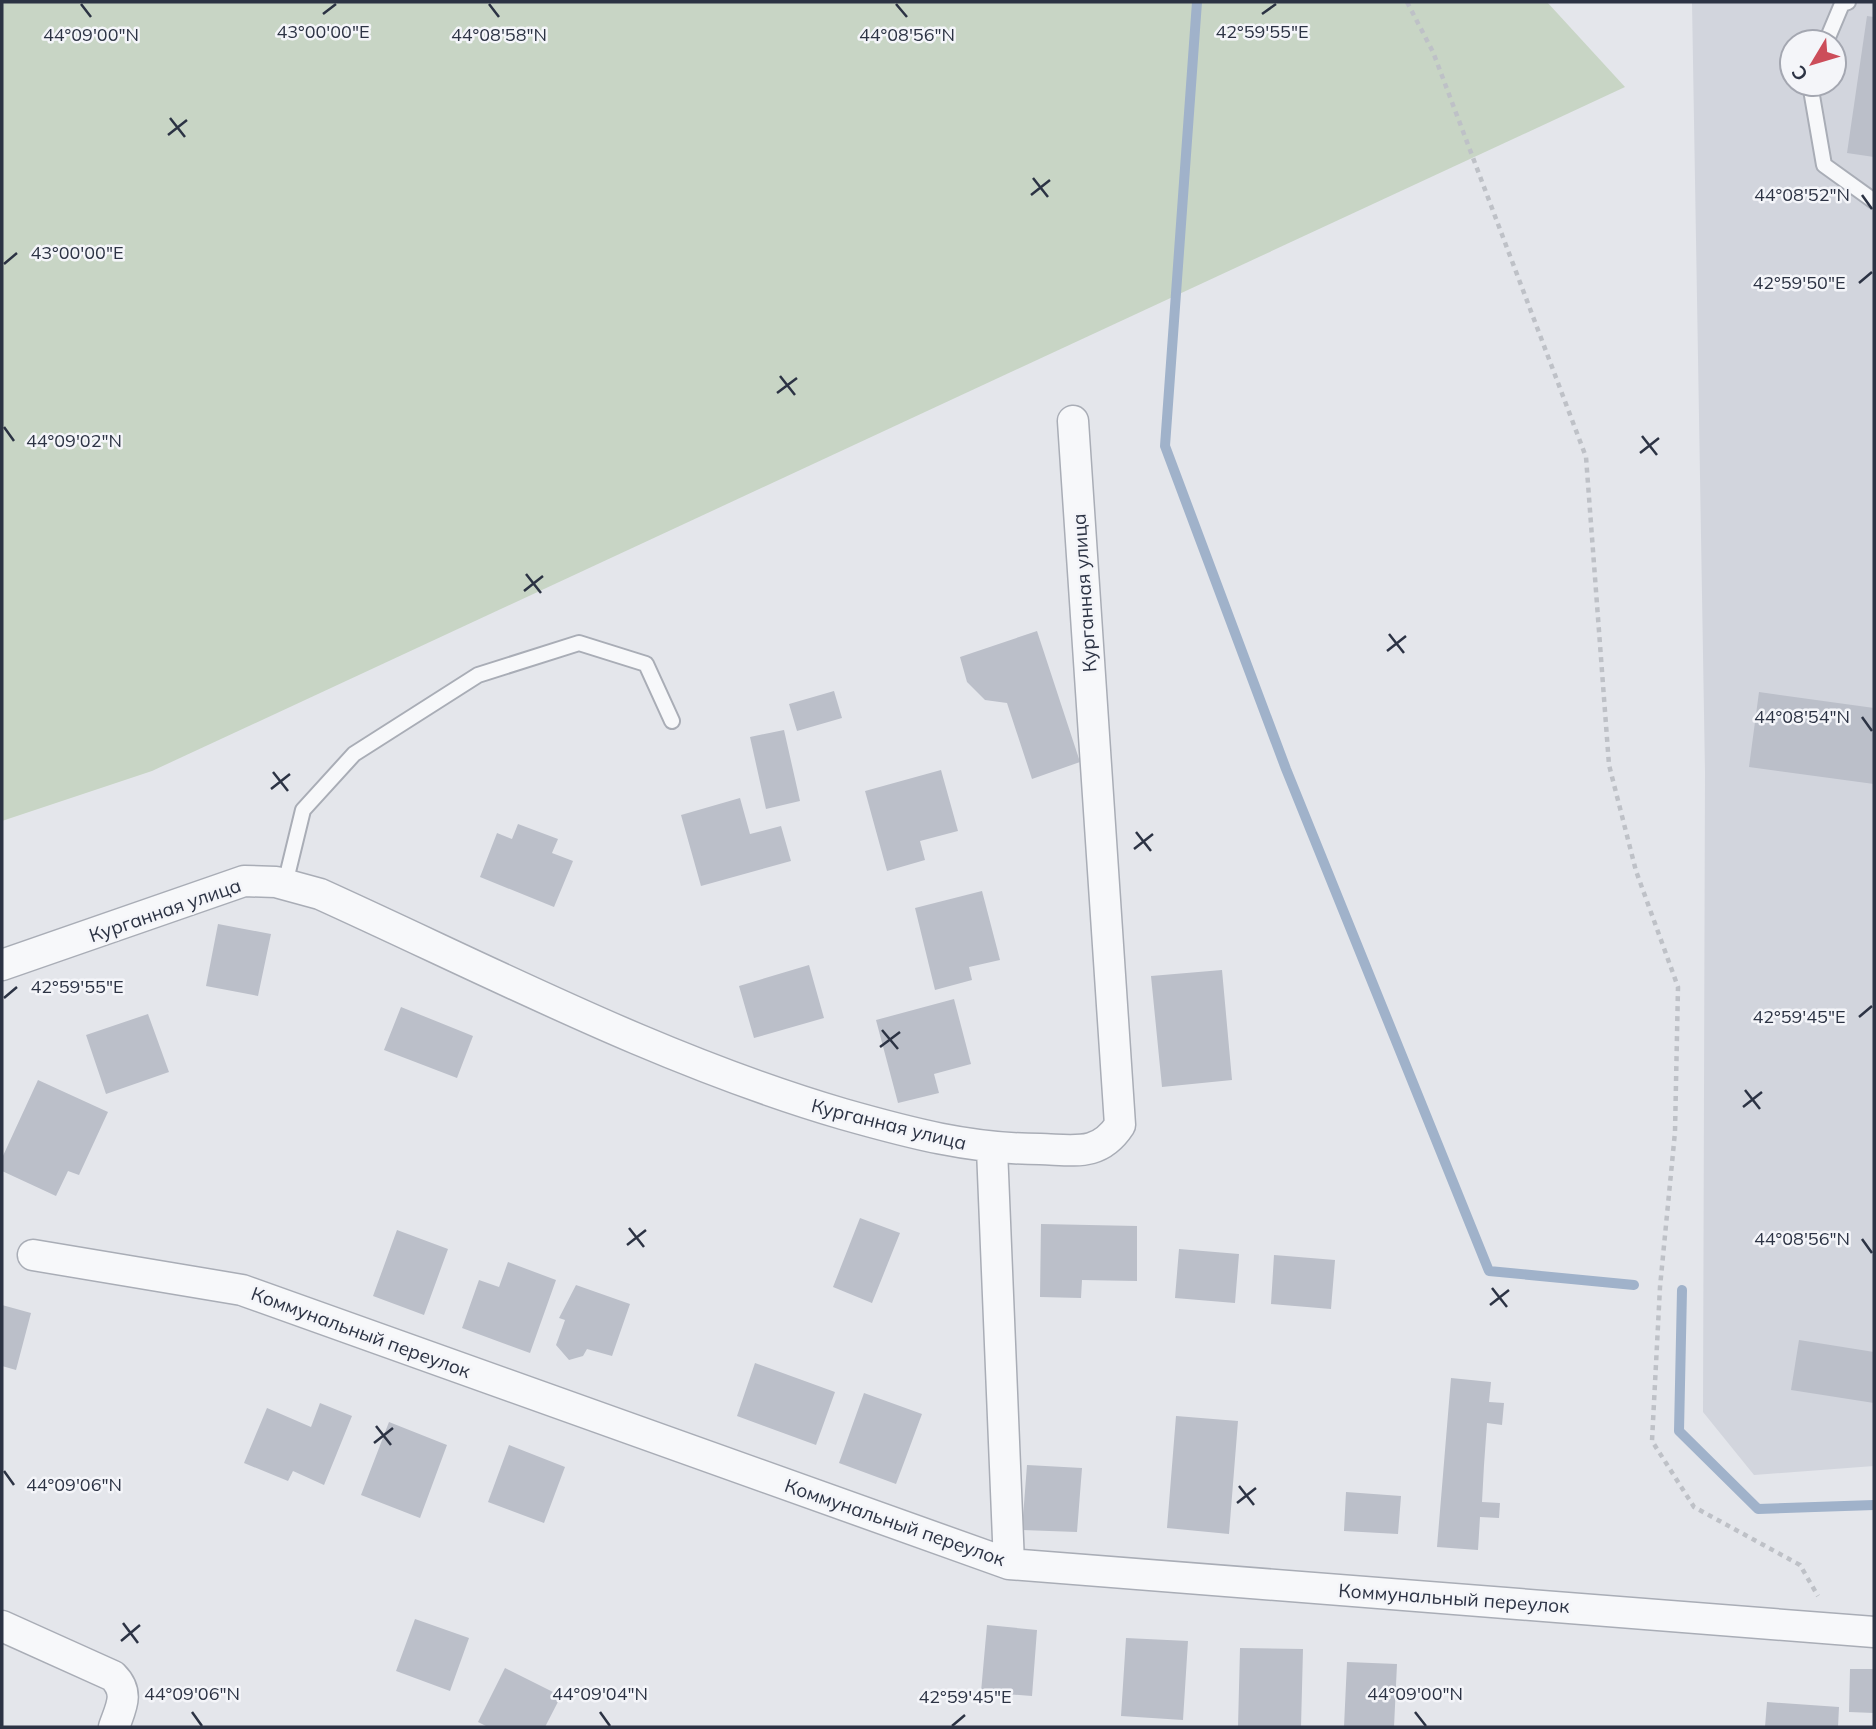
<svg xmlns="http://www.w3.org/2000/svg" width="1876" height="1729" font-family="Mulish,sans-serif">
	<style>
		.built { fill: #d2d5dd; fill-rule: evenodd }
		.green { fill: #c8d5c5 }
		.lines { fill: none; stroke-linecap: round; stroke-linejoin: round }
		.stream { stroke: #a0b2ca; stroke-width: 10 }
		.building { fill: #bbbfc9 }
		.service-casing { stroke: #a9adb6; stroke-width: 18 }
		.minor-casing { stroke: #a9adb6; stroke-width: 33 }
		.path { stroke: #bec1c7; stroke-width: 4.5; stroke-dasharray: 5 5; stroke-linecap: butt }
		.service { stroke: #f7f8fa; stroke-width: 14 }
		.minor { stroke: #f7f8fa; stroke-width: 30 }
		.ticks { fill: none; stroke: #2c3344; stroke-width: 2.5 }
		.labels { text-anchor: middle; dominant-baseline: central; stroke-width: 5; stroke-linejoin: round; paint-order: stroke }
		.street-label { font-size: 19px; fill: #2c3344; stroke: #f4f5f9 }
		.ticks-label { font-size: 18px; text-anchor: middle; fill: #2c3344; stroke: #f4f5f9; stroke-width: 5; stroke-linejoin: round; paint-order: stroke }
	</style>
	<rect width="100%" height="100%" fill="#e4e6eb"/>
	<!-- built -->
	<path class="built" d="M1692,2H1874V1466L1754,1475L1703,1412L1705,772ZM1792,42H1834V84H1792Z"/>
	<!-- green -->
	<path class="green" d="M2,2H1547L1625,87L152,771L2,821Z"/>
	<g class="lines">
		<!-- stream -->
		<path class="stream" d="M1197,2L1165,446L1286,769L1489,1271L1634,1285
			M1682,1290L1679,1431L1758,1509L1874,1505"/>
	</g>
	<!-- building -->
	<path class="building" d="M1867,16L1874,17V157L1847,153Z
		M1037,631L1080,762L1032,779L1007,703L985,700L967,682L960,657Z
		M834,691L842,718L797,731L789,704Z
		M1759,692L1874,708V784L1749,767Z
		M784,730L800,801L766,809L750,737Z
		M941,770L958,831L920,841L925,860L887,871L865,791Z
		M740,798L750,834L781,826L791,861L701,886L681,815Z
		M518,824L558,839L552,853L573,861L554,907L480,877L497,833L512,839Z
		M982,891L1000,960L969,967L972,980L935,990L915,908Z
		M218,924L271,934L258,996L206,986Z
		M809,965L824,1018L754,1038L739,986Z
		M1222,970L1232,1080L1162,1087L1151,976Z
		M954,999L971,1064L934,1074L939,1093L898,1103L876,1020Z
		M401,1007L473,1036L457,1078L384,1050Z
		M148,1014L169,1072L106,1094L86,1035Z
		M38,1080L108,1112L79,1175L68,1171L56,1196L2,1171V1158Z
		M860,1218L900,1233L872,1303L833,1287Z
		M1041,1224L1137,1226V1281L1082,1280L1081,1298L1040,1297Z
		M397,1230L448,1249L424,1315L373,1296Z
		M1179,1249L1239,1254L1235,1303L1175,1298Z
		M1274,1255L1335,1260L1331,1309L1271,1304Z
		M508,1262L556,1280L530,1353L462,1328L479,1280L499,1287Z
		M576,1285L630,1304L612,1356L587,1349L583,1356L569,1360L556,1345L565,1320L559,1318Z
		M2,1305L31,1313L16,1370L2,1366Z
		M1799,1340L1874,1352V1403L1791,1390Z
		M755,1363L835,1392L816,1445L737,1416Z
		M1451,1378L1491,1382L1489,1402L1504,1403L1502,1425L1487,1423L1484,1465L1482,1502L1500,1503L1499,1518L1480,1517L1478,1550L1437,1547Z
		M864,1393L922,1414L896,1484L839,1463Z
		M320,1403L352,1416L324,1485L293,1471L288,1481L244,1463L267,1408L311,1427Z
		M1176,1416L1238,1421L1229,1534L1167,1528Z
		M389,1422L447,1445L420,1518L361,1495Z
		M509,1445L565,1467L544,1523L488,1502Z
		M1027,1465L1082,1468L1077,1532L1022,1530Z
		M1346,1492L1401,1496L1398,1534L1344,1531Z
		M415,1619L469,1638L450,1691L396,1671Z
		M987,1625L1037,1630L1032,1696L981,1692Z
		M1126,1638L1188,1641L1183,1720L1121,1716Z
		M1240,1648L1303,1649L1301,1727H1238Z
		M1347,1662L1397,1664L1394,1727H1344Z
		M505,1668L561,1696L545,1727H488L478,1722Z
		M1850,1669H1874V1713L1849,1712Z
		M1767,1702L1839,1707L1838,1727H1765Z"/>
	<g class="lines">
		<defs>
			<path id="service" d="M1826,42L1842,4L1848,2
				M1810,84L1824,165L1874,201
				M285,884L303,810L354,754L478,675L579,643L646,664L672,721"/>
			<path id="minor" d="M2,965L244,881L276,882L320,894C492,972 662,1061 843,1114C910,1133 970,1149 1040,1149C1075,1150 1099,1157 1120,1125L1073,421
				M992,1149L1009,1564
				M33,1255L242,1290L1009,1564L1874,1632
				M2,1626L113,1676C130,1693 121,1707 114,1727"/>
		</defs>
		<!-- service casing -->
		<use href="#service" class="service-casing"/>
		<!-- minor casing -->
		<use href="#minor" class="minor-casing"/>
		<!-- path -->
		<path class="path" d="M1407,2L1433,52L1586,457L1609,765L1636,871L1678,987L1675,1132L1660,1287L1652,1441L1694,1507L1800,1565L1818,1596"/>
		<!-- service -->
		<use href="#service" class="service"/>
		<!-- minor -->
		<use href="#minor" class="minor"/>
	</g>
	<!-- ticks -->
	<path class="ticks" d="M81,4L91,17M489,4L499,17M896,4L907,17M323,14L336,4M1262,14L1276,4M170,118L185,137M168,135L187,120M1033,178L1048,197M1031,195L1050,180M1862,195L1872,209M4,264L17,253M1859,283L1872,272M780,376L795,395M777,393L797,378M4,427L14,441M1642,436L1657,455M1640,453L1659,438M526,574L541,593M524,591L543,576M1389,634L1404,653M1387,651L1406,636M1862,717L1872,731M273,772L288,791M271,789L290,774M1136,832L1151,851M1134,849L1153,834M4,998L17,987M1859,1017L1872,1006M882,1030L898,1049M880,1047L900,1032M1745,1090L1760,1109M1743,1107L1762,1092M629,1228L644,1247M1862,1239L1872,1253M627,1245L646,1230M1492,1288L1507,1307M1490,1305L1509,1290M376,1426L391,1445M374,1443L393,1428M4,1471L14,1485M1239,1486L1254,1505M1237,1503L1256,1488M123,1623L138,1643M121,1641L140,1625M192,1712L202,1726M600,1712L610,1726M1415,1712L1426,1726M952,1726L965,1715"/>
	<g class="labels">
		<!-- street labels -->
		<g class="street-label">
			<text transform="translate(1084 593) rotate(-94)">Курганная улица</text>
			<text transform="translate(165 910) rotate(-19)">Курганная улица</text>
			<text transform="translate(889 1124) rotate(14)">Курганная улица</text>
			<text transform="translate(361 1332) rotate(20)">Коммунальный переулок</text>
			<text transform="translate(895 1522) rotate(19)">Коммунальный переулок</text>
			<text transform="translate(1454 1598) rotate(4)">Коммунальный переулок</text>
		</g>
	</g>
	<g class="ticks-label">
		<text x="323" y="38">43°00'00"E</text>
		<text x="1262" y="38">42°59'55"E</text>
		<text x="91" y="41">44°09'00"N</text>
		<text x="499" y="41">44°08'58"N</text>
		<text x="907" y="41">44°08'56"N</text>
		<text x="1802" y="201">44°08'52"N</text>
		<text x="77" y="259">43°00'00"E</text>
		<text x="1799" y="289">42°59'50"E</text>
		<text x="74" y="447">44°09'02"N</text>
		<text x="1802" y="723">44°08'54"N</text>
		<text x="77" y="993">42°59'55"E</text>
		<text x="1799" y="1023">42°59'45"E</text>
		<text x="1802" y="1245">44°08'56"N</text>
		<text x="74" y="1491">44°09'06"N</text>
		<text x="192" y="1700">44°09'06"N</text>
		<text x="600" y="1700">44°09'04"N</text>
		<text x="1415" y="1700">44°09'00"N</text>
		<text x="965" y="1703">42°59'45"E</text>
	</g>
	<!-- border -->
	<rect width="1876" height="1729" fill="none" stroke="#2c3344" stroke-width="7"/>
	<!-- north arrow -->
	<g transform="translate(1813 63) rotate(232)"><circle r="33" fill="#f4f5f9" stroke="#a4a7b1" stroke-width="2"/>
	<path d="M0-5L12 26L0 18L-12 26Z" fill="#cc4d5a"/>
	<text y="-10" font-size="19" font-weight="bold" text-anchor="middle" fill="#2c3344">С</text>
	</g>
</svg>
